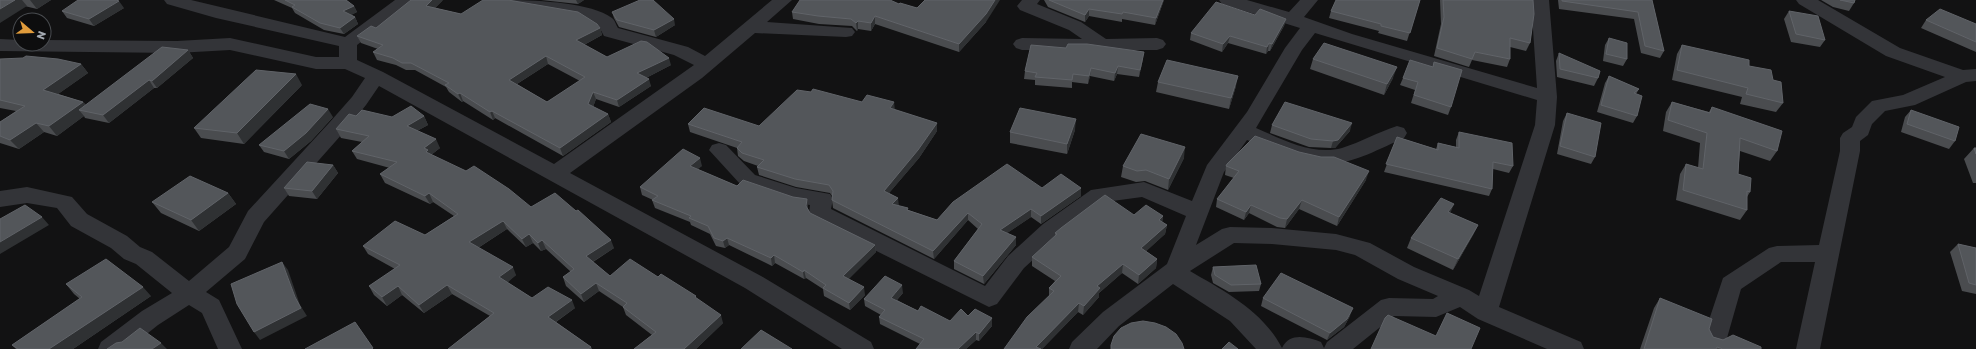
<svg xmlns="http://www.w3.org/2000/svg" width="1976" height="349" font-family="Rubik,sans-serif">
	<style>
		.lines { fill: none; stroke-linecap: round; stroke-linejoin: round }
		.minor { fill: #333438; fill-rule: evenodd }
		.wall { fill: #4a4c4f; fill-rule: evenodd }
		.shaded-wall { fill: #2f3133 }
		.building { fill: #53565a; stroke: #606368; fill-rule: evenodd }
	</style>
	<rect width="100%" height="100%" fill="#121213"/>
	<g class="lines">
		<!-- minor -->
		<path class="minor" d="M164,0H191L345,37L395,0H415L357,45V60L383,72L554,164L694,65L674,55L604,36L598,25L582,18L499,5L493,4L490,0C521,0 587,0 612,18C615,20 616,25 618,28L688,47L705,56L772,0H792L767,22L852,28L855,32L852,36L846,37L755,33L702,78L570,173L761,276L871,342L874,349H842L745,288L379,86L366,105L343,133L264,222L245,259L206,292L219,300L242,349H218L202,313L189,305L158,325L128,349H98L101,342L142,311L172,293L136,264L124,259L111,248L71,226L57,208L27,203L0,207V191L27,187L72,197L87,214L127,236L140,247L152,252L189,281L229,247L248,211L329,123L352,97L365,78L345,69H316L230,50L177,53L0,51V39L20,40V44H44V40L177,41L230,38L316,57H339V46L216,18L167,4Z
			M1022,0H1040L1037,4L1081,22L1106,39L1157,38L1163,40L1166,44L1163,48L1157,50H1022L1016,48L1013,44L1016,40L1022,38L1082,39L1069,30L1020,10L1017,6Z
			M1219,0H1247L1289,12L1300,0H1318L1304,17L1352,34L1537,88L1531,0H1549L1557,97L1555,125L1499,307L1581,342L1584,349H1547L1478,319L1460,307L1436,317L1394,316L1353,349H1256L1230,321L1173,284L1119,326L1097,349H1069L1072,342L1103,312L1167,264L1186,216L1142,197L1105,202L1059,236L1024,268L997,304L989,307L812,219L809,213L810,205L795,203L741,185L709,150L712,145L719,143L726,145L755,175L796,188L830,194L833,199L831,209L985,286L1008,256L1043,224L1091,190L1144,182L1192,201L1207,165L1247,112L1285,48L1300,28L1222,4ZM1315,33L1537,100L1535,125L1479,296L1469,290L1414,267L1370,243L1336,234L1272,228L1230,227L1222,229L1196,245L1224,172L1247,140C1272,150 1301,165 1329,164C1355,163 1381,148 1404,138L1407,133L1404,128L1397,126C1378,132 1361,142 1342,148C1313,156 1282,139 1256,128L1302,50ZM1234,243L1272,244L1336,250L1355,255L1398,279L1438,296L1433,299L1389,298L1381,300L1327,342L1324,348L1321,342C1307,337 1290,332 1282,348C1263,311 1224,291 1190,271Z
			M1796,0H1818L1900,48L1963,70L1976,69V81L1966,82L1915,105L1885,111L1872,124L1868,135L1860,141V151L1820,349H1796L1815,262H1781L1741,289L1727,338L1724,345L1715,348L1706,345L1703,338L1723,278L1769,248L1777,246L1819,245L1840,151V138L1843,133L1852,127L1856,117L1872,101L1903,95L1945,77L1886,56L1799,4Z"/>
	</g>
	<!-- wall -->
	<path class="wall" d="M0,0H51L37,9Z
		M274,0H346L354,6L357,12L351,15L355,17L358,24L344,34L324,30L295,13L292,8Z
		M443,0L435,8L461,14L600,28L602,35L584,45L607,57L671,65L646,78L651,86L619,107L596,99L593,107L608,114L611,122L563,156L495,118L493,120L463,101L462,102L449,92L446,87L415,70H406L396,65L377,60L373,52L378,49L361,43L357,36ZM548,64L580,81L547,102L517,84Z
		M541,0H584L578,4Z
		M1044,0H1164L1155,25L1122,19V22L1089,16L1085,22L1048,7Z
		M1420,0L1407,41L1378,33L1379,31L1329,18L1331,11Z
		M1440,0H1533L1530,43L1526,51L1510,47V59L1507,67L1472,60L1469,67L1434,56L1441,24Z
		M1558,0H1652L1664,51L1660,58L1641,53L1634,19L1559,9Z
		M1821,0H1855L1854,3L1849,11L1833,7Z
		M899,4L986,22L959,52L875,24L871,31L858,29L857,31L852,26L819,24L793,19L792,12Z
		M124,8L94,26L67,18L62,11Z
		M1789,11L1825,40L1820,47L1791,42L1784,19Z
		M612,12L675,25L656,37L619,27L614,18Z
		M1255,15L1286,19L1284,26L1270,51H1268L1266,54L1228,43L1222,52L1190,40L1191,33Z
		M1926,20L1976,24V52L1921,28Z
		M1609,38L1627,59L1623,66L1603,61L1605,45Z
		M1682,45L1749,66L1773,80L1783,103L1776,112L1740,104L1742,97L1672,80L1677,54Z
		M188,50L193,58L157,88H154L109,123L85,118L84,116L57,136L44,132L19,149L0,143V122L16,111L0,108V59L81,64L88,73L58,94L83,102L86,105Z
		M1559,53L1598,78L1594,86L1557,77L1556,61Z
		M1143,59L1139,77L1117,74L1114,81L1090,76L1088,84L1072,82V88L1035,85V80L1024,79L1025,71Z
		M1313,59L1393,78L1384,95L1310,69Z
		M1434,62L1451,107L1448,115L1411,103L1415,90L1400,85L1403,78L1433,67Z
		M1609,76L1639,89L1636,94L1637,116L1633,123L1597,112L1605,83Z
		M1158,82L1236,86L1229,109L1156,92Z
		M302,85L244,144L201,138L194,128Z
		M1672,102L1709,112L1712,107L1777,151L1770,161L1740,151L1738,174L1750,192L1747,197V210L1740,220L1676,200L1680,174L1686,164L1698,168L1700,143L1663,131L1666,112Z
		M895,110L937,123V131L919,158L889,193L898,198V206L908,210L937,220L1042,188H1081V196L1041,224L1031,217L1007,233L1016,245L984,284L954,269V261L978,229L968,220L934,259L833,208L832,200V196L830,193L796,187L759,175L757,167L758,166L744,161L738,156L737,148L690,132L688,124L759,126Z
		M1911,110L1955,141L1949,149L1901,132L1905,117Z
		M1567,113L1595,157L1591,164L1557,154L1563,121Z
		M424,116L428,125L417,131L440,148L431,155L531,207L614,248L593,262L610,276L658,277L696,298L723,323L696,349H634L652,335L626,315L623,307L599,291L584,302L566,286L563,277L571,272L546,249L541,251L533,243L526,247L507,229L478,248L516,275L507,282L532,298L575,308L556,322L591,347L592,349H448L490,316L452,294L424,313L402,295L387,306L374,295L369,286L395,269L368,254L363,246L425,235L454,216L433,202L430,204L385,183L380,174L390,168L357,159L352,151L362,142L341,138L336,129L392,117Z
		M333,117L311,141L289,159L264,152L259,145Z
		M1272,125L1350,131L1335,148H1331L1309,147L1270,133Z
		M1075,130L1067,154L1010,143V132Z
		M1459,132L1513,166L1509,173L1493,169L1492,189L1489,196L1384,172L1397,137L1436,149L1438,143L1456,147V140Z
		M1974,148H1976V183H1973L1964,159Z
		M1184,158L1168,190L1145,181L1136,182L1121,177L1123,166Z
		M333,165L338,173L317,199L289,196L284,188Z
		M702,166L697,169L737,186L793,197L807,199L808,206V209L810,213L875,245L876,252L848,279L865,295L850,310L824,296L823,289L806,278L804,279L775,263L772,266L729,245L725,248L716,246L710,234L691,225L690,222L655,208L652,200H653L642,195L640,187Z
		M1226,166L1366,180L1337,226L1299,209L1285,228L1277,227L1249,213L1244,220L1216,207L1217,199L1234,178L1225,175Z
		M228,193L236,204L199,231L161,213L152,202Z
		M1450,213L1478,225L1473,235L1453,270L1407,248L1411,238Z
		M1134,215L1163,216L1162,222L1167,225L1165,234L1146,251L1157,259L1156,268L1138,284L1122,273L1099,293V297L1083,315L1078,312L1042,349H1004L1049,296V288L1055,281L1032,266V257L1055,237V233Z
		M1958,244L1976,248V294L1962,291L1950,252Z
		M1213,267L1261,284L1259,291L1229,292L1213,283L1211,275Z
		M66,284L151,296L73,349H16L12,345L80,299L74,294Z
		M903,293L897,300L918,311L950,321L968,316L992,318V326L979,341L976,340L966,349H916L920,344L880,324L879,317L881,315L865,306L864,299Z
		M1263,298L1350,316L1344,327L1327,340L1261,306Z
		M1660,298L1709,329L1713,337L1761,349H1640L1654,308Z"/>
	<!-- shaded-wall -->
	<path class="shaded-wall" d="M15,0H22L27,6L0,23V9Z
		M30,0H51L37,9Z
		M432,0H443L430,13L426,6Z
		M576,0H584L578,4Z
		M995,0H1000L986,22L959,52V44Z
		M1163,0H1164L1155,25L1156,18Z
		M119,1L124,8L94,26L89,19Z
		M354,6L357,12L347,17L343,11Z
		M1089,9V16L1085,22V15Z
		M875,16V24L871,31V23Z
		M355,17L358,24L344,34L340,28Z
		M674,19L675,25L656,37L654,30Z
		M1286,19L1284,26L1270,51L1272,44Z
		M858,21V29L857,31L856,23Z
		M600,28L602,35L578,48L576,40Z
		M1230,36L1228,43L1222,52L1223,44Z
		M1269,43L1268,51L1266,54L1267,47Z
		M188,50L193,58L157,88L152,81Z
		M1144,52L1143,59L1139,77L1140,70Z
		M546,56L548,64L512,87L509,80Z
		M669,58L671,65L640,81L637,73Z
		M81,64L88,73L51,99L43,90Z
		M1118,66L1117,74L1114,81L1115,73Z
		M1397,67L1393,78L1384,95L1387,84Z
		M1091,68L1090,76L1088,84L1089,76Z
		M296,74L302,85L244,144L237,133Z
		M1238,76L1236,86L1229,109L1231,98Z
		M649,79L651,86L619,107L617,100Z
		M149,80L154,88L109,123L103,115Z
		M593,92L596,99L591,112L588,104Z
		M460,93L463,101L462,102L458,94Z
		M83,102L90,111L79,110L84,116L57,136L49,126Z
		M894,102L895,110L890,108Z
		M328,109L333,117L311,141L289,159L284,151Z
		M492,111L495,118L493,120L490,112Z
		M608,114L611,122L563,156L560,148Z
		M424,116L428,125L411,134L407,126Z
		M1076,119L1075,130L1067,154V144Z
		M36,123L44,132L19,149L10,140Z
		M937,123V131L919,158L884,199V191Z
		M1352,123L1350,131L1335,148H1331L1333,141Z
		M436,139L440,148L431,155L430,161L424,148Z
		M1185,147L1184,158L1168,190L1169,179Z
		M700,158L702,166L692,174L690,166Z
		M333,165L338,173L317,199L312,191Z
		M1369,171L1366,180L1337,226L1339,217Z
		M1081,188V196L1041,224V216Z
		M228,193L236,204L199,231L191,220Z
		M429,193L433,202L430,204L425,196Z
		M898,198L899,206L892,212V204Z
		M807,199L808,206V214L806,206Z
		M1302,200L1299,209L1285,228L1287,219Z
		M1454,204L1450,214L1448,212Z
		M1251,205L1249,213L1244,220L1246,212Z
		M1031,209V217L1000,238V230Z
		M968,213V220L934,259L933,251Z
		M1163,216L1162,225L1159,220Z
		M42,217L49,225L0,254V242Z
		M503,221L507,229L473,251L469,242Z
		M1167,225L1165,234L1140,257L1141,248Z
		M1478,225L1473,235L1453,270L1458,259Z
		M529,234L533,243L526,247L522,239Z
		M1016,237V245L984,284L983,276Z
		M727,238L729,245L725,248L723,241Z
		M542,240L546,249L541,251L538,243Z
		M611,240L614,248L589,264L586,256Z
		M875,245L876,252L844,284L843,276Z
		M774,255L775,263L772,266L771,258Z
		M1157,259L1156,268L1138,284L1139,275Z
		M282,262L288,270L300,305L307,316L260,340L254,332L295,297Z
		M1123,264L1122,273L1099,293V297L1083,315L1084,306L1097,286Z
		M513,267L516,275L504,286L499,277Z
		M804,270L806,278L804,279L803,272Z
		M596,283L599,291L584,302L581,294Z
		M447,285L452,294L424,313L419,305Z
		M902,285L903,293L892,305L891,298Z
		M398,286L402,295L387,306L382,297Z
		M143,287L151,296L73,349H49Z
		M864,287L865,295L850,310L849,303Z
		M572,300L575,308L551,325L548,317Z
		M1079,303L1078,312L1042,349H1036V347Z
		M1353,308L1350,316L1344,327L1327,340L1330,333Z
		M721,315L723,323L696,349H684Z
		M992,318V326L979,341V334Z
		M976,332V340L966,349H958Z
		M161,343L167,349H152Z"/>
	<!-- building -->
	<path class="building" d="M0,0H15L0,9Z
		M78,0H116L119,1L89,19L62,11Z
		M285,0H346L354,6L343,11L355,17L340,28L320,23L292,7L295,5Z
		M411,0H432L426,6L461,14L483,0H508L578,12L597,24L600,28L576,40L607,57L641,41L647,42L669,58L637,73L649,79L617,100L593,92L588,104L608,114L560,148L492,111L490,112L460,93L458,94L445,85L449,83L411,63H402L393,58L373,52L383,45L357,36L371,26L376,28ZM546,56L585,77L547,102L509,80Z
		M640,0H653L674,19L654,30L617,20L612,12Z
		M800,0H890L899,4L900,3L917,8L925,0H995L986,14L959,44L875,16L871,23L858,21L856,23L851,19L818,16L792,12Z
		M1049,0H1163L1156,18L1123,12L1122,14L1089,9L1085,15Z
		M1336,0H1420L1410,33L1381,26V24L1331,11Z
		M1443,0H1533L1534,14L1530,43L1510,38V59L1475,52L1472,59L1437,48L1444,17Z
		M1562,0H1652L1664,51L1645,46L1638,12L1562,1Z
		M1840,0H1855L1854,3Z
		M1216,2L1255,15L1260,9L1286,19L1272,44L1269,43L1267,47L1230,36L1223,44L1191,33Z
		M1940,9L1976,24V42L1926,20Z
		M1789,11L1818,16L1825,40L1796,34Z
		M1609,38L1627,43V59L1606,54Z
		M1324,43L1397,67L1387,84L1313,59Z
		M1068,44H1087L1144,52L1140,70L1118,66L1115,73L1091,68L1089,76L1073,74L1072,80L1035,77L1037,73L1025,71L1031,45L1066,48Z
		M1682,45L1749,60V66L1771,70L1773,80L1781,82L1783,103L1746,94L1748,88L1677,70Z
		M162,47L188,50L152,81L149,80L103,115L79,110Z
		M1559,53L1600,71L1598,78L1560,69Z
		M26,56L58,59L81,64L43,90L83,102L49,126L36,123L10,140L0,136V122L25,106L0,100V59L23,58Z
		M1167,60L1238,76L1231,98L1158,82Z
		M1410,60L1433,67L1434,62L1462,70L1451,107L1414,95L1418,82L1403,78Z
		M256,70L296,74L237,133L194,128Z
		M1609,76L1639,89L1634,93L1642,96L1637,116L1601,105Z
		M813,89L862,102L867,95L894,102L890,108L937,123L918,150L884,191L898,198L892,204L908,208L907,210L937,220L953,202L1007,164L1042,188L1061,174L1081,188L1041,216L1031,209L1000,230L1016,237L983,276L954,261L982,224L968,213L933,251L832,200L833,191L829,185L795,179L757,167L764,160L742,153L737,148L742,142L688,124L704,108L759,126L797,90L811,92Z
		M1285,102L1352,123L1338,140L1333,141L1311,139L1272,125Z
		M1672,102L1710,113L1712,107L1782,131L1777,151L1740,138L1738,174L1751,178L1750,192L1747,191V210L1683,190L1686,164L1703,169L1707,133L1668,120Z
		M310,104L328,109L306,133L284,151L259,145Z
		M411,106L424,116L407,126L436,139L424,148L428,150L426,152L466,171L474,166L509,189L531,207L555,193L576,211L578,210L611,240L586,256L610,276L630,259L658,277L661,274L696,296L695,297L721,315L684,349H634L656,332L623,307L627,303L596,283L581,294L563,277L574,269L542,240L538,243L529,234L522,239L503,221L469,242L513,267L499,277L532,298L548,287L572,300L548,317L591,347L588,349H448L494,313L447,285L419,305L398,286L382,297L369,286L400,265L363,246L395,221L425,235L458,214L429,193L425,196L380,174L397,162L352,151L369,136L336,129L349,114L356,116L362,110L392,117Z
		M1020,108L1076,119L1067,144L1010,132Z
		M1911,110L1959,127L1955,141L1907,124Z
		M1567,113L1601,123L1595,157L1560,146Z
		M1459,132L1512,143L1513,166L1493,162L1492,189L1386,164L1397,137L1438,150V143L1459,148Z
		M1141,134L1185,147L1169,179L1146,170L1137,171L1123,166Z
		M1255,136L1299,152L1321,157H1334L1369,171L1339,217L1302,200L1287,219L1280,218L1251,205L1246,212L1217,199L1239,171L1226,166L1227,164Z
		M1974,148H1976V154Z
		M683,149L700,158L690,166L737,186L743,180L793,197L807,199L806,206L810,213L875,245L843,276L864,287L849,303L823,288L826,285L804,270L803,272L774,255L771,258L727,238L723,241L714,238L708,226L689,218L691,216L652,200L658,196L640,187Z
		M307,162L333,165L312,191L284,188Z
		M190,176L228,193L191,220L152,202Z
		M1105,195L1134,215L1146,205L1163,216L1159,220L1167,225L1141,248L1157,259L1139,275L1123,264L1097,286L1100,288L1084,306L1079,303L1036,347L1041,349H1004L1027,317L1054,291L1049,288L1061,276L1032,257L1057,234L1055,233L1061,228Z
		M1441,198L1454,204L1448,212L1478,225L1458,259L1411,238Z
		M25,205L42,217L0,242V219Z
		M1958,244L1976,248V285L1969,283Z
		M106,259L143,287L49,349H18L12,345L82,297L66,284Z
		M282,262L295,297L301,308L254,332L237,304L231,284Z
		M1256,265L1261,284L1231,285L1215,275L1213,267Z
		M1281,273L1353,308L1347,319L1330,333L1263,298Z
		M885,276L902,285L891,298L918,311L921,306L950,321L961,309L968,316L975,309L992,318L979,334L976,332L958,349H916L924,339L879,317L885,310L864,299Z
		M1660,298L1712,319L1709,329L1713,337L1723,340L1733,335L1761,347V349H1723L1717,347L1716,349H1644Z
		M1447,313L1480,328L1471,349H1371L1385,318L1388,315L1436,336Z
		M1143,321L1155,323L1166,327L1176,334L1182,343L1184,349H1111V345L1114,336L1121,328L1131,323Z
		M355,322L373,348L372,349H305Z
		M140,328L161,343L152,349H107L116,343L122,342Z
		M761,330L792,349H741Z
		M1229,342L1238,349H1222Z"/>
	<!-- north arrow -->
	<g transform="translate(32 32) rotate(109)"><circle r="19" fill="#0d0d0e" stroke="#494c50"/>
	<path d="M0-3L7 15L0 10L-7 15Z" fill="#e19c3c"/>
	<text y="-6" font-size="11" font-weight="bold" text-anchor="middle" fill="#a4aab2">N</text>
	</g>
</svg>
